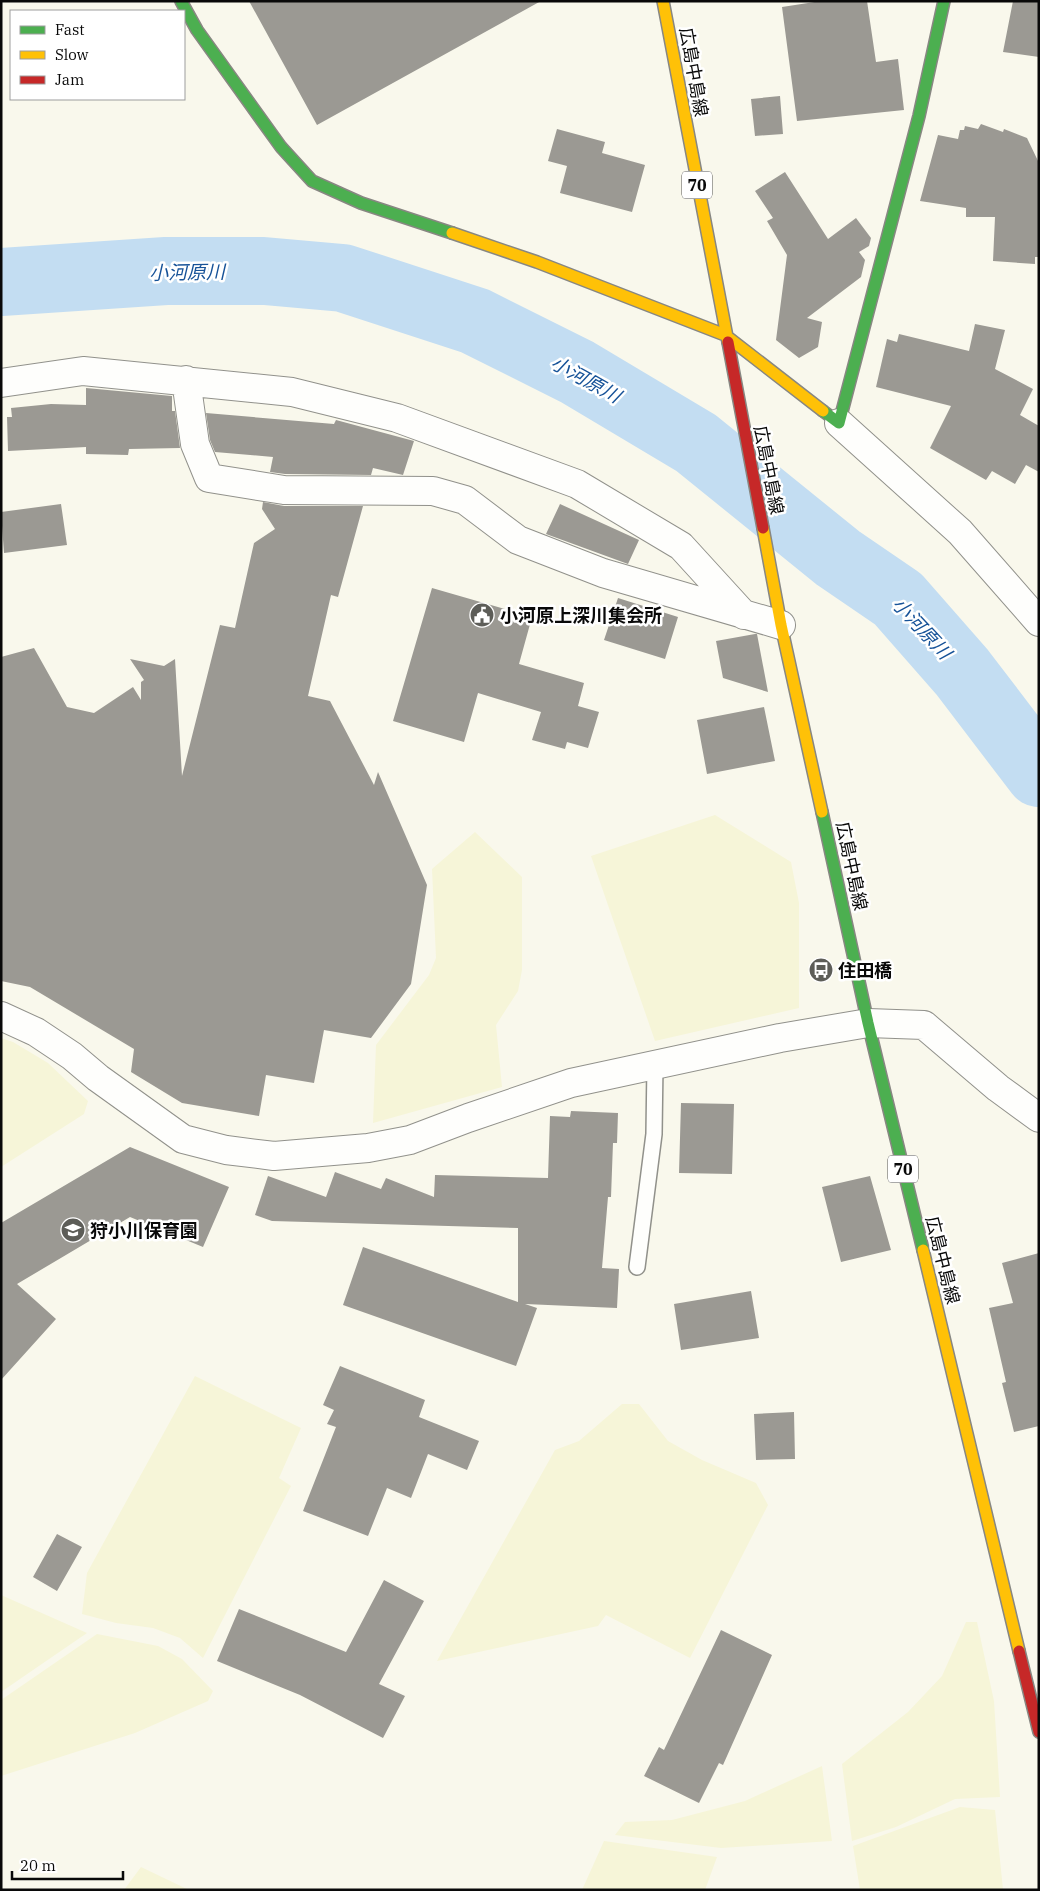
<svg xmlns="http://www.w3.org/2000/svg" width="1040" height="1891" font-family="'IBM Plex Serif','Noto Sans JP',serif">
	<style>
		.farmland { fill: #f6f5d8 }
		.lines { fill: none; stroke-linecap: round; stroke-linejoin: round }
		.river { stroke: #c3ddf2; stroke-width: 68 }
		.building { fill: #9b9993 }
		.lane-casing { stroke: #91918b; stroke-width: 18 }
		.street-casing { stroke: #91918b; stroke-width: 30 }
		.fast-casing { stroke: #888782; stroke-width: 14 }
		.slow-casing { stroke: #888782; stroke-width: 14 }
		.jam-casing { stroke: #888782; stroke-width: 14 }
		.lane { stroke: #fefefc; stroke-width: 15 }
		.street { stroke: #fefefc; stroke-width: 28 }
		.fast { stroke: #4caf50; stroke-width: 11 }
		.slow { stroke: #ffc107; stroke-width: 11 }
		.jam { stroke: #c62828; stroke-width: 11 }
		.labels { text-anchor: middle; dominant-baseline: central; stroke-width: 5; stroke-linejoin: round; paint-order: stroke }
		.shield { fill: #fff; stroke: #535353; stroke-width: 1 }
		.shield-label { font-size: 16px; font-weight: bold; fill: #090909 }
		.street-label { font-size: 18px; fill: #090909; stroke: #fff }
		.poi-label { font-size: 18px; font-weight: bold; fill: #090909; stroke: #fff; text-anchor: start }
		.water-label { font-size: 19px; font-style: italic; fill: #165298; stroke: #fff }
	</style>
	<rect width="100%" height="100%" fill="#f9f8ec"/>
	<!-- farmland -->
	<path class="farmland" d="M715,815L791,862L799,903V1008L655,1041L591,856Z
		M475,832L522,877V970L518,991L496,1025L502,1087L373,1123L376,1045L429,975L436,958L432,869Z
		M1,1038L13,1042L48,1063L88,1101L84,1114L1,1167Z
		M195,1376L301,1428L279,1478L291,1486L203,1658L180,1638L153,1628L116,1623L82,1614L87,1573Z
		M622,1404H639L668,1441L702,1460L756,1483L768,1505L690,1658L606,1615L598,1626L437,1661L555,1450L579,1441Z
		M1,1595L87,1633L1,1692Z
		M966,1622H977L994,1701L1000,1797L955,1799L896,1827L852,1841L842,1764L908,1712L942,1676Z
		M97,1634L158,1646L182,1659L213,1691L208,1701L135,1733L1,1776V1700Z
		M822,1766L832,1841L721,1848L615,1835L625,1822L672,1820L745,1801Z
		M960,1807L995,1810L1003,1890H860L853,1846Z
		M604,1841L717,1857L705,1890H582Z
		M141,1867L189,1890H124Z"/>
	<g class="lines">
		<!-- river -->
		<path class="river" d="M1,282L166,271H264L343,278L475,321L577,372L696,443L838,558L898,599L962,672L1039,773"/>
	</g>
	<!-- building -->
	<path class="building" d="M249,1H541L317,125Z
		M821,1H867L876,62L898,59L904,110L797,121L782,7Z
		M1013,1H1039V57L1003,52Z
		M780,96L783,134L755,136L751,99Z
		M981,124L1003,132L1004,129L1027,138L1039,163V257H1035V264L993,261L995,217H966V208L920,201L938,135L958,139L960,130H964L965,126L978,129Z
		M557,129L605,142L602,153L645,165L632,212L560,193L567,166L548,161Z
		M785,172L828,239L856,218L871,238L869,246L859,252L865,260L861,277L807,318L822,322L818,347L799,358L776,340L787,255L767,221L773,218L755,191Z
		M975,324L1005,330L995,369L1033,389L1020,415L1039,426V472L1026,465L1015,484L992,471L986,480L930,448L951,406L876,387L887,339L897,342L899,334L969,351Z
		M86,388L172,396V411H175L180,448L129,449L128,455L86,454V447L8,451L7,417H12L11,408L51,404L86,405Z
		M206,413L334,424L336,420L414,441L403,475L373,468L371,475L285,474L270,472L273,457L215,452L210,440Z
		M263,502L284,506H363L338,597L331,595L308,696L330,701L374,785L378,772L427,885L411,984L371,1038L324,1030L314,1083L266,1075L259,1116L182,1103L131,1072L134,1049L30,987L1,981V657L34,648L67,707L94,713L133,687L141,700V682L144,680L130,659L164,666L175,659L182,776L220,625L235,628L254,543L275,529L262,509Z
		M61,504L67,545L4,553L1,512Z
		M560,504L639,540L628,564L546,534Z
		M432,588L532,617L519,664L584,683L578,706L599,712L588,748L567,742L565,749L532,740L541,712L478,693L464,742L393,721Z
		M618,598L678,617L665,659L604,640Z
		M755,634H757L768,692L723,678L716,641Z
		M764,707L775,761L707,774L697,720Z
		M681,1103L734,1104L732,1174L679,1173Z
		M571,1111L618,1113L617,1143H613L611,1197H608L602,1268L619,1269L617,1308L525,1304L537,1308L516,1366L343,1305L363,1247L518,1302V1228L272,1221L255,1215L268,1176L326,1197L335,1172L381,1189L386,1178L434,1197L435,1175L548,1178L550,1116L570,1117Z
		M130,1147L229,1187L203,1247L130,1217L17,1284L56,1319L1,1380V1223Z
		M870,1176L891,1250L841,1262L822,1187Z
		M1039,1253V1426L1014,1432L1002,1383L1006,1382L989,1308L1013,1303L1002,1263Z
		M751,1291L759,1338L681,1350L674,1304Z
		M340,1366L425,1400L419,1417L479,1441L467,1470L428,1454L411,1498L387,1488L368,1536L303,1511L336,1427L327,1424L334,1410L323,1405Z
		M794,1412L795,1459L756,1460L754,1414Z
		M57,1534L82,1547L57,1591L33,1577Z
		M384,1580L424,1601L379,1684L405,1696L383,1738L300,1695L217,1661L239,1609L346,1652Z
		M721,1630L772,1655L723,1765L719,1763L699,1803L644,1776L659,1747L664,1750Z"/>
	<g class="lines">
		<defs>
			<path id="lane" d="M637,1267L654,1134L655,1064"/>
			<path id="street" d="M186,380L195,444L209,478L284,490L433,491L465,500L518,540L603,573L781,625
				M1,383L83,371L292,392L397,418L577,484L681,546L744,615
				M839,423L960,532L1039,622
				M1,1016L36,1032L72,1056L98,1078L183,1139L226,1150L274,1156L368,1148L410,1140L468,1118L571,1083L780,1038L868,1023L924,1025L998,1088L1039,1118"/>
			<path id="fast" d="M181,1L197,30L281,147L312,181L361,203L452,233
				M823,411L839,423L919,116L944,1
				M822,812L868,1023L923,1250"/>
			<path id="slow" d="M663,1L728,342
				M452,233L537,262L725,335L823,411
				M763,528L781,625L822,812
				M923,1250L1019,1651"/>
			<path id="jam" d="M728,342L763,528
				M1019,1651L1039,1732"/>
		</defs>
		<!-- lane casing -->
		<use href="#lane" class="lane-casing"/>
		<!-- street casing -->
		<use href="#street" class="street-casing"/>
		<!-- fast casing -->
		<use href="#fast" class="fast-casing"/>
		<!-- slow casing -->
		<use href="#slow" class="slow-casing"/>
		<!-- jam casing -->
		<use href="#jam" class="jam-casing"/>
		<!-- lane -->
		<use href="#lane" class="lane"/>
		<!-- street -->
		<use href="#street" class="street"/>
		<!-- fast -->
		<use href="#fast" class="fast"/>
		<!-- slow -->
		<use href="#slow" class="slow"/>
		<!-- jam -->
		<use href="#jam" class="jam"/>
	</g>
	<!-- icons -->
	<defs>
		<symbol id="civic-disc" viewBox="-11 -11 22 22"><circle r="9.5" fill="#5d5d58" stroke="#fff"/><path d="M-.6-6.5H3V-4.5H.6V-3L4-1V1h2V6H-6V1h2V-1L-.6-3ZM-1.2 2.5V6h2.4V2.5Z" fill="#fff"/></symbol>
		<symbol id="bus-disc" viewBox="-11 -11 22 22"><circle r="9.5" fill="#5d5d58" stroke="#fff"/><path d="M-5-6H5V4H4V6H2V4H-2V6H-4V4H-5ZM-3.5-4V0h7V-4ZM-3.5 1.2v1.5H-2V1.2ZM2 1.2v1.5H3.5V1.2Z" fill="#fff"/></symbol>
		<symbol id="school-disc" viewBox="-11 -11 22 22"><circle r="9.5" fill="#5d5d58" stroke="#fff"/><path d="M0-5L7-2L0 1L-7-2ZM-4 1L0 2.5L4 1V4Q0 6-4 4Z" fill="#fff"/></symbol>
	</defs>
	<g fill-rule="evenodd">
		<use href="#civic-disc" x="468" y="601" width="28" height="28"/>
		<use href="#bus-disc" x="807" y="956" width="28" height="28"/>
		<use href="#school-disc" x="59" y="1216" width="28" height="28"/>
	</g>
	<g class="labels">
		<!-- shield labels -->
		<g class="shield">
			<rect x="682" y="171.5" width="30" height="27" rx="4"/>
			<rect x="888" y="1155.5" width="30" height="27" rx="4"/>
		</g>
		<g class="shield-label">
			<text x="697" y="185">70</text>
			<text x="903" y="1169">70</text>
		</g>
		<!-- street labels -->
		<g class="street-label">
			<text transform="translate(694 72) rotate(80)">広島中島線</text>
			<text transform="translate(769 470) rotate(79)">広島中島線</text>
			<text transform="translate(852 866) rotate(78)">広島中島線</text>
			<text transform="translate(943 1260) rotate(76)">広島中島線</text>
		</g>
		<!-- poi labels -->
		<g class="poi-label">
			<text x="500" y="615">小河原上深川集会所</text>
			<text x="838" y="970">住田橋</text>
			<text x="90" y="1230">狩小川保育園</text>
		</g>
		<!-- water labels -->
		<g class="water-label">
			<text transform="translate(187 272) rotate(-1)">小河原川</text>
			<text transform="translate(586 379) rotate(29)">小河原川</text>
			<text transform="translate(922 628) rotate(47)">小河原川</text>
		</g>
	</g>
	<!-- border -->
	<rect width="1040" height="1891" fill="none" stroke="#090909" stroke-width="5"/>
	<!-- legend -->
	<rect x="10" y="10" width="175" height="90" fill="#ffffff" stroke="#9d9d9d"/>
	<rect x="20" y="26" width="25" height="8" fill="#4caf50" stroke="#9d9d9d"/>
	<text x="55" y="35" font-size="15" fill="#090909">Fast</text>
	<rect x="20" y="51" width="25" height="8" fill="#ffc107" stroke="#9d9d9d"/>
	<text x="55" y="60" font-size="15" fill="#090909">Slow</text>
	<rect x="20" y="76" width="25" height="8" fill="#c62828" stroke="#9d9d9d"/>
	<text x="55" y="85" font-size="15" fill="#090909">Jam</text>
	<!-- scale -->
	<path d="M12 1871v8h111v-8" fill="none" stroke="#090909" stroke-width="2.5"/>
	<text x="20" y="1871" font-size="15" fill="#090909" stroke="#ffffff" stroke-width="4" paint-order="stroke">20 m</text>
</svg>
